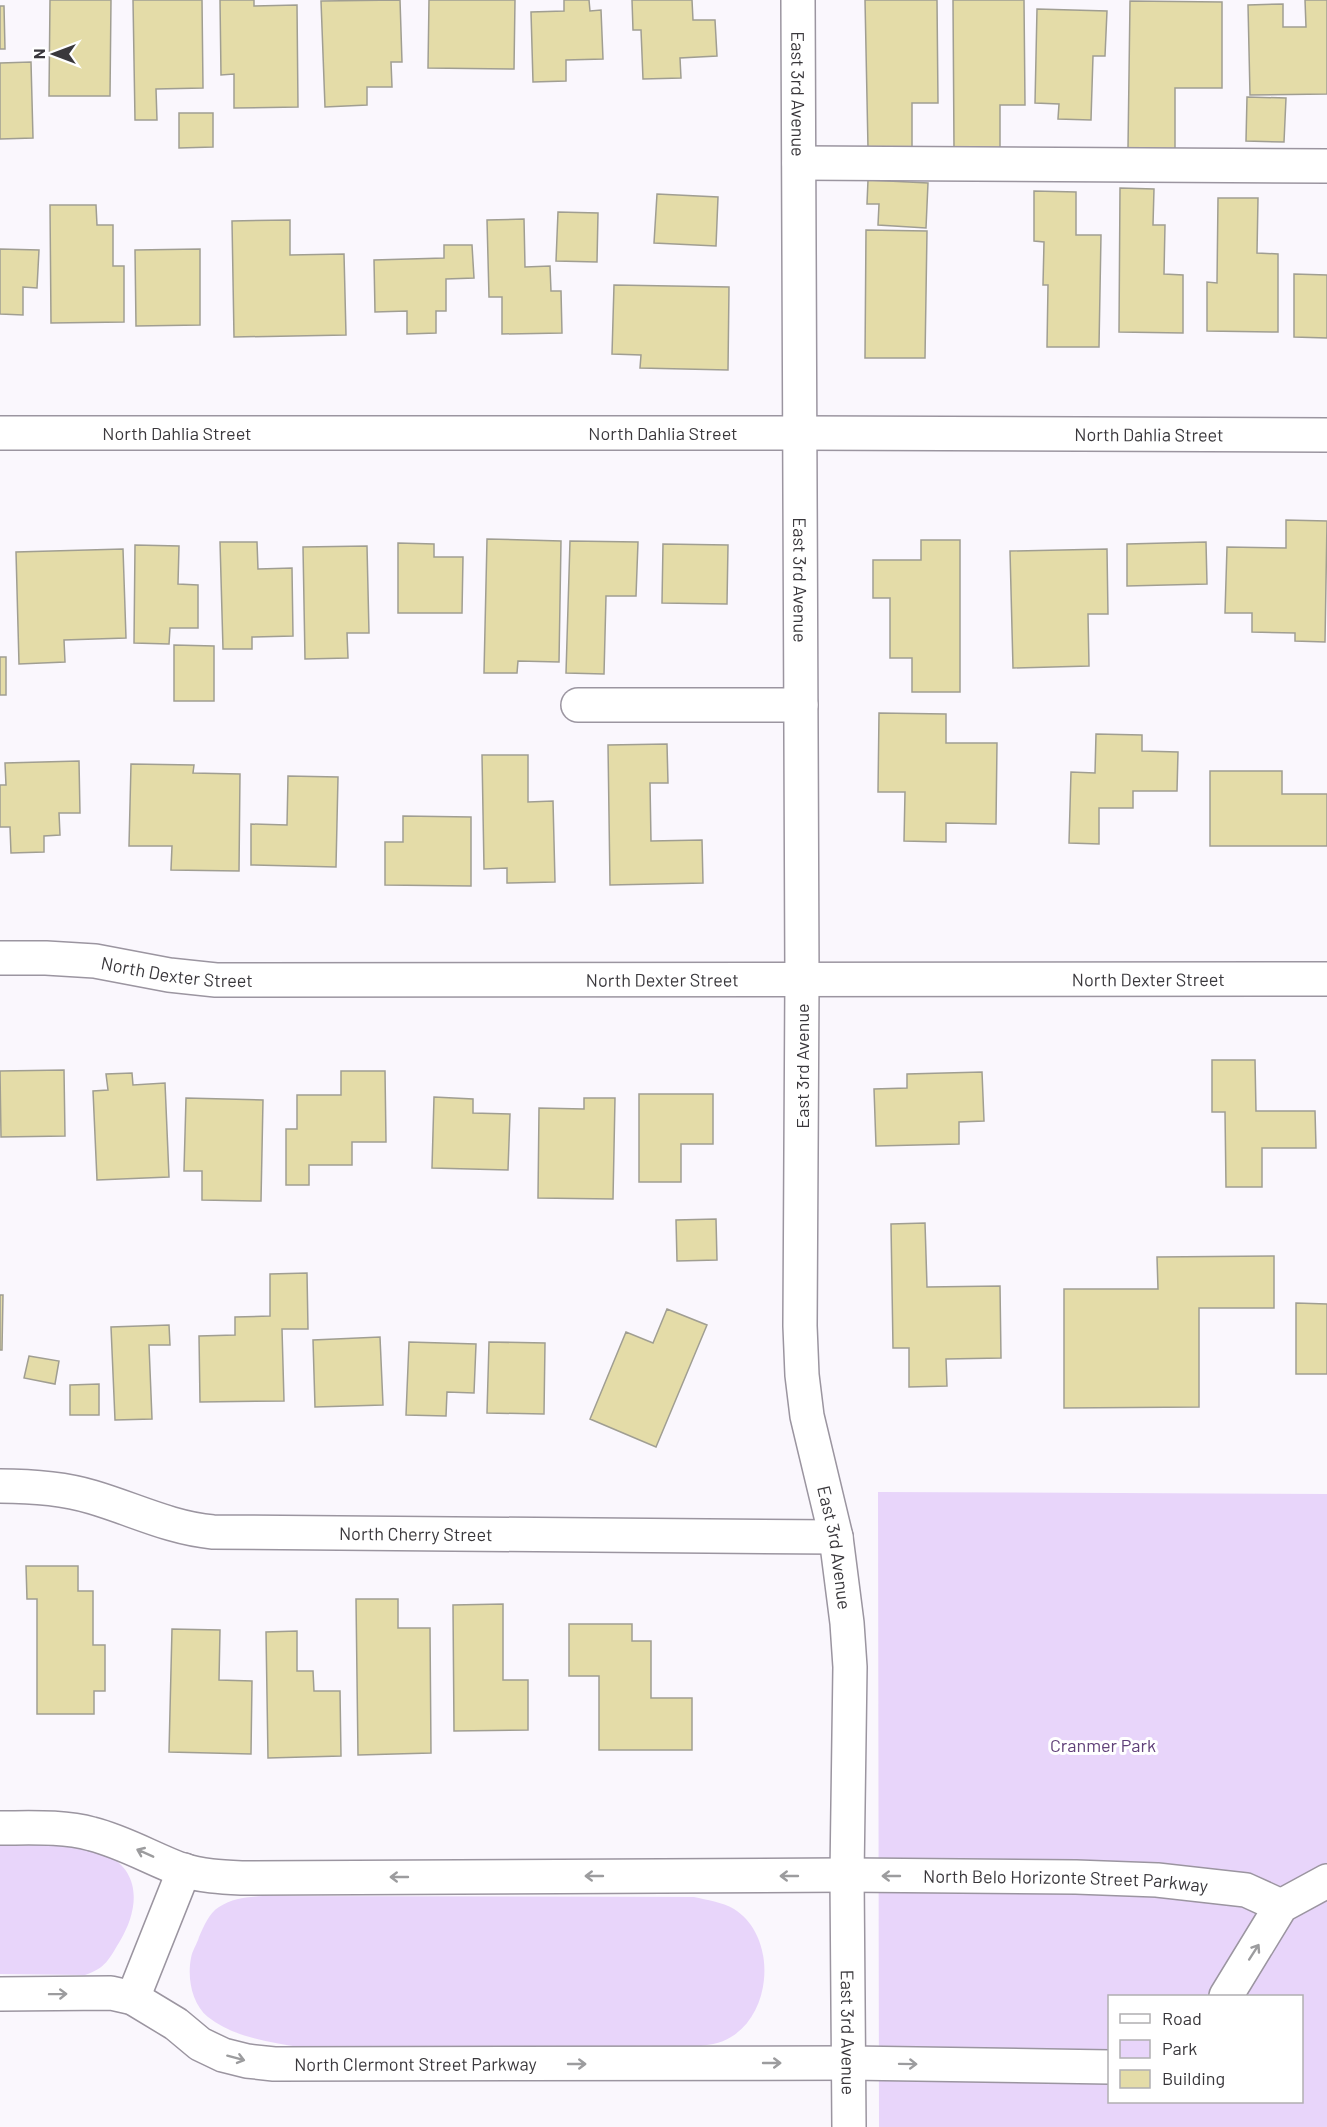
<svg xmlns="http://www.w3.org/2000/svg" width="1327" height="2127" font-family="Barlow,sans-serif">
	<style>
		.green { fill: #e8d5fa; fill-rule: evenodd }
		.building { fill: #e4dca8; stroke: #a09e92; stroke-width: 1.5 }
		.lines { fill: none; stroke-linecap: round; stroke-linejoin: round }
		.minor-casing { stroke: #9b95a0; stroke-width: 36 }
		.minor { stroke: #fff; stroke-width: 33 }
		.oneway { stroke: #9c9c9e }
		.labels { text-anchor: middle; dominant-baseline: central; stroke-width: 6; stroke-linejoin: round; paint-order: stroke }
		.street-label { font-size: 18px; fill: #3a383c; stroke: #fff }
		.park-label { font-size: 18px; fill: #604079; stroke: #fff }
	</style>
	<rect width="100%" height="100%" fill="#faf7fd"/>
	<!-- green -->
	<path class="green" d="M878,1492L1327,1494V2127H879ZM1110,1996H1302V2102H1110Z
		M0,1846C31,1846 78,1840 106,1854C143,1873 138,1911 120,1941C109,1959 106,1968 85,1975L0,1974Z
		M263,1896L694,1897C707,1900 722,1902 734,1909C777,1936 773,2012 731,2037C721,2044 706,2045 695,2047H299C269,2042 233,2037 208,2017C192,2004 187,1978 191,1958C192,1951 197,1944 199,1937C204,1926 209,1913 219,1907C233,1898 247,1897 263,1896Z"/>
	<!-- building -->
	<path class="building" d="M50,0H111L110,96H49Z
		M133,0H202L203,88L156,89L157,120H135Z
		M220,0H254V6L297,5L298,107L234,108V74L221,75Z
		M400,0L402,62H391L392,87H367V105L325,107L321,1Z
		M429,0H515L514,69L428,68Z
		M564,0H589L590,11L601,10L603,59L566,60V81L533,82L531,12L564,11Z
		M632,0H692L693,20H715L717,56L680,58L681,78L643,79L641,30H633Z
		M865,0H937L938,103H912V147L868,148Z
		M953,0H1024L1025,105H1000V148L954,149Z
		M1305,0H1327V94L1250,95L1248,5L1283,4V27H1306Z
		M1130,1L1222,2V88H1175V149H1128Z
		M0,6H4L5,49H0Z
		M1037,9L1107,11L1105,56H1093L1091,120L1058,119L1059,104L1035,103Z
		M31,62L33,138L0,139V63Z
		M1247,97L1286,98L1284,142L1246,141Z
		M179,113H213V147L179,148Z
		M868,180L928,183L926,228L878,225L879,204H867Z
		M1120,188L1154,189L1153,225H1165L1164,274L1183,275V333L1119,332Z
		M1034,191L1076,192V235H1101L1099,347H1047L1048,285H1043L1044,242L1034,241Z
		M657,194L718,197L716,246L654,243Z
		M1218,198H1258L1257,253L1278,254V332L1207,331V282L1217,283Z
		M50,205H96L97,225H113V266H124V322L51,323Z
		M558,212L598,213L597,262L556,261Z
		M524,219L525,267L550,266L551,291H561L562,333L502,334V297H489L487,220Z
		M290,220V255L344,254L346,335L234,337L232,221Z
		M866,230L927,231L925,358H865Z
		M444,245H472L474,278L446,279V311H436V333L407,334V311L375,312L374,260L444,258Z
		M0,249L39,250L37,288L23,287V315L0,314Z
		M200,249V325L136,326L135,250Z
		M1294,274L1327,275V338L1294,337Z
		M614,285L729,287L728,370L640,368L641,355L612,354Z
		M1286,520L1327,521L1325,642L1295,641V633L1252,632V613H1225L1227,547L1286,548Z
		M487,539L561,541L559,662L518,661L517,673H484Z
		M921,540H960V692H912V658H890V598H873V560H921Z
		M570,541L638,542L636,596H606L604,674L566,673Z
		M220,542H257L258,569L292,568L293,636L252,637V649H223Z
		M1206,542L1207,584L1127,586V544Z
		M398,543L434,544V557H463L462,613H398Z
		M663,544L728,545L727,604L662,603Z
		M135,545L179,546L178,584L198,585V628H170L169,644L134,643Z
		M367,546L369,633H347L348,658L305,659L303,547Z
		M123,549L126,638L64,640L65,662L19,664L16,552Z
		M1107,549L1108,614H1088L1089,666L1013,668L1010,551Z
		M174,645L214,646V701H174Z
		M0,657H6V695H0Z
		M879,713L946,714V743H997L996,824L946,823V842L904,841L905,792H878Z
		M1096,734L1142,735V751L1178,752L1177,791H1133V808H1099V844L1069,843L1071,772L1095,773Z
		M667,744L668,783H650L651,841L702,840L703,883L610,885L608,745Z
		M482,755H528V802L553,801L555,882L507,883V868L484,869Z
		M79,761L80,813H59L60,835L44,836V852L11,853L10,827H0V785H6L5,763Z
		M131,764L194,765L193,773L240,774L239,871L171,870L172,846H129Z
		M1210,771H1282V794H1327V846H1210Z
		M288,776L338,777L336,867L251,865V824L287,825Z
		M403,816L471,817V886L385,885V842H403Z
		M1212,1060H1255L1256,1111H1315L1316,1148H1262V1187H1226L1225,1112H1212Z
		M64,1070L65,1136L1,1137L0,1071Z
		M341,1071H385L386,1142H352V1165H309V1185H286V1129H297V1095H341Z
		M982,1072L984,1121L959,1122V1144L876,1146L874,1089L907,1088V1074Z
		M132,1073L133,1085L165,1083L169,1177L97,1180L93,1091L108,1090L106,1074Z
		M639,1094H713V1144H681V1182H639Z
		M434,1097L473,1099V1113L510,1114L508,1170L432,1168Z
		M186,1098L263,1100L261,1201L202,1200V1171H184Z
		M584,1098H615L613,1199L538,1198L539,1108L584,1109Z
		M716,1219L717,1260L677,1261L676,1220Z
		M925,1223L927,1287L1000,1286L1001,1358L946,1359L947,1386L909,1387V1348H893L891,1224Z
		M1274,1256V1308H1199V1407L1064,1408V1289H1158L1157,1257Z
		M307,1273L308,1329H282L284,1401L200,1402L199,1336L235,1335V1317L270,1316V1274Z
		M0,1295H3L2,1350H0Z
		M1296,1303L1327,1304V1374H1296Z
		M667,1309L707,1325L656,1447L590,1419L626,1332L653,1343Z
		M169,1325L170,1345H149L152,1419L115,1420L111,1327Z
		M380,1337L383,1405L315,1407L313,1340Z
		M409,1342L476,1344L474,1393L447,1392L446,1416L406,1415Z
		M489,1342L545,1343L544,1414L487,1413Z
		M29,1356L59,1361L55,1384L24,1378Z
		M99,1384V1415H70V1385Z
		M26,1566H78V1591H93V1645H105V1691H94V1714H37V1599H27Z
		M356,1599H398V1628H430L431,1753L358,1755Z
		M503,1604V1680H528V1730L454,1731L453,1605Z
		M569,1624H632V1641H651V1698H692V1750H599V1676H569Z
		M172,1629L220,1630L219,1680L252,1681L251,1754L169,1752Z
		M297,1631V1671H313L314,1691H340L341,1756L268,1758L266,1632Z"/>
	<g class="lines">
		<defs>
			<g id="minor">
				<path id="s1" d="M798,0L802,980L800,1326L802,1375L807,1416L836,1537L847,1623L850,1667L847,1875L849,2127"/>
				<path d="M799,163L1327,166"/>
				<path id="s2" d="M0,433H800L1327,435"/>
				<path d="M578,705H801"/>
				<path id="s3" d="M0,958H46L95,961L169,975L216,980L1327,979"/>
				<path id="s4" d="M0,1486C31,1486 62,1488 92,1497C133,1509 170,1528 213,1532L836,1537"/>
				<path id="s5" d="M0,1828C30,1828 63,1826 92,1834C124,1842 152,1859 182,1870C201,1876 222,1877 242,1878L847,1875L1076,1877L1157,1880L1246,1890L1281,1906"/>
				<path id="s6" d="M0,1994L111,1993L133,1998L176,2024L200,2044L223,2055L247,2061L274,2064L850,2063L1110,2067"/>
				<path d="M1226,1996L1281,1906L1327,1881"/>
				<path d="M133,1998L184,1870"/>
			</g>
		</defs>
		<!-- minor casing -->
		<use href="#minor" class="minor-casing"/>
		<!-- minor -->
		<use href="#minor" class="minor"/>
	</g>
	<!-- one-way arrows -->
	<defs><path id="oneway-shaft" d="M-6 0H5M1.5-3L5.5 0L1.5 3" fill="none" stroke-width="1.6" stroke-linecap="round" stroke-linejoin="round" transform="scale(1.5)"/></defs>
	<g class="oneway">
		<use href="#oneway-shaft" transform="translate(145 1853) rotate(-156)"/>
		<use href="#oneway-shaft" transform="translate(594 1876) rotate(180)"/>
		<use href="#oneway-shaft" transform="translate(789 1876) rotate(180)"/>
		<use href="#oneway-shaft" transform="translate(891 1876) rotate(-180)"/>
		<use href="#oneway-shaft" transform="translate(399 1877) rotate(180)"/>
		<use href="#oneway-shaft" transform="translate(1254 1952) rotate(-57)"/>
		<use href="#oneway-shaft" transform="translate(58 1994) rotate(-1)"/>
		<use href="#oneway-shaft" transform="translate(236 2058) rotate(15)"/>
		<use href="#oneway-shaft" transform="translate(772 2063)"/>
		<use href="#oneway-shaft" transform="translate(577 2064)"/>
		<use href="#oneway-shaft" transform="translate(908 2064) rotate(1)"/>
	</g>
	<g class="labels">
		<!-- street labels -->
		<g class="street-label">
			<text stroke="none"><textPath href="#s1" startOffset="94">East 3rd Avenue</textPath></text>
			<text stroke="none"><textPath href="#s2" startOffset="177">North Dahlia Street</textPath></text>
			<text stroke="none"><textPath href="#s2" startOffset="663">North Dahlia Street</textPath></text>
			<text stroke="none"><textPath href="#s2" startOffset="1149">North Dahlia Street</textPath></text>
			<text stroke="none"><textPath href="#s1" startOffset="580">East 3rd Avenue</textPath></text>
			<text stroke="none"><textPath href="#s3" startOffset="178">North Dexter Street</textPath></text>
			<text stroke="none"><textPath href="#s3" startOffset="1150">North Dexter Street</textPath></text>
			<text stroke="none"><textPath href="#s3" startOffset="664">North Dexter Street</textPath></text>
			<text transform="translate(802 1066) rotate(-90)">East 3rd Avenue</text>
			<text stroke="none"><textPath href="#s4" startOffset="422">North Cherry Street</textPath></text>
			<text stroke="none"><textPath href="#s1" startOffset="1551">East 3rd Avenue</textPath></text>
			<text stroke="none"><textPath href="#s5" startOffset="1074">North Belo Horizonte Street Parkway</textPath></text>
			<text stroke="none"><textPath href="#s1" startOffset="2037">East 3rd Avenue</textPath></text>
			<text stroke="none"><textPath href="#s6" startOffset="434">North Clermont Street Parkway</textPath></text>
		</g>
		<!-- park labels -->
		<g class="park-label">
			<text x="1103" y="1745">Cranmer Park</text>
		</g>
	</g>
	<!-- legend -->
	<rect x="1108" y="1995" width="195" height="108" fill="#ffffff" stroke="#b0afb1" stroke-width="1.5"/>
	<rect x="1120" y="2014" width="30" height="9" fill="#ffffff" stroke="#b0afb1" stroke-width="1.5"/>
	<text x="1162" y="2025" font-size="18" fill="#3a383c">Road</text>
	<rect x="1120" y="2040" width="30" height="18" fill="#e8d5fa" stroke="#b0afb1" stroke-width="1.5"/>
	<text x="1162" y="2055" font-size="18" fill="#3a383c">Park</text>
	<rect x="1120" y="2070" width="30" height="18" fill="#e4dca8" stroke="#b0afb1" stroke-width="1.5"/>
	<text x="1162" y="2085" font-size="18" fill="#3a383c">Building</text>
	<!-- north arrow -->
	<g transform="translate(54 54) rotate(270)" stroke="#ffffff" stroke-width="4.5" paint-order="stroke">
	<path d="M0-4.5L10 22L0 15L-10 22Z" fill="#3a383c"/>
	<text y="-9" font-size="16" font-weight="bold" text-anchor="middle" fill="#3a383c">N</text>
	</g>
</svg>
